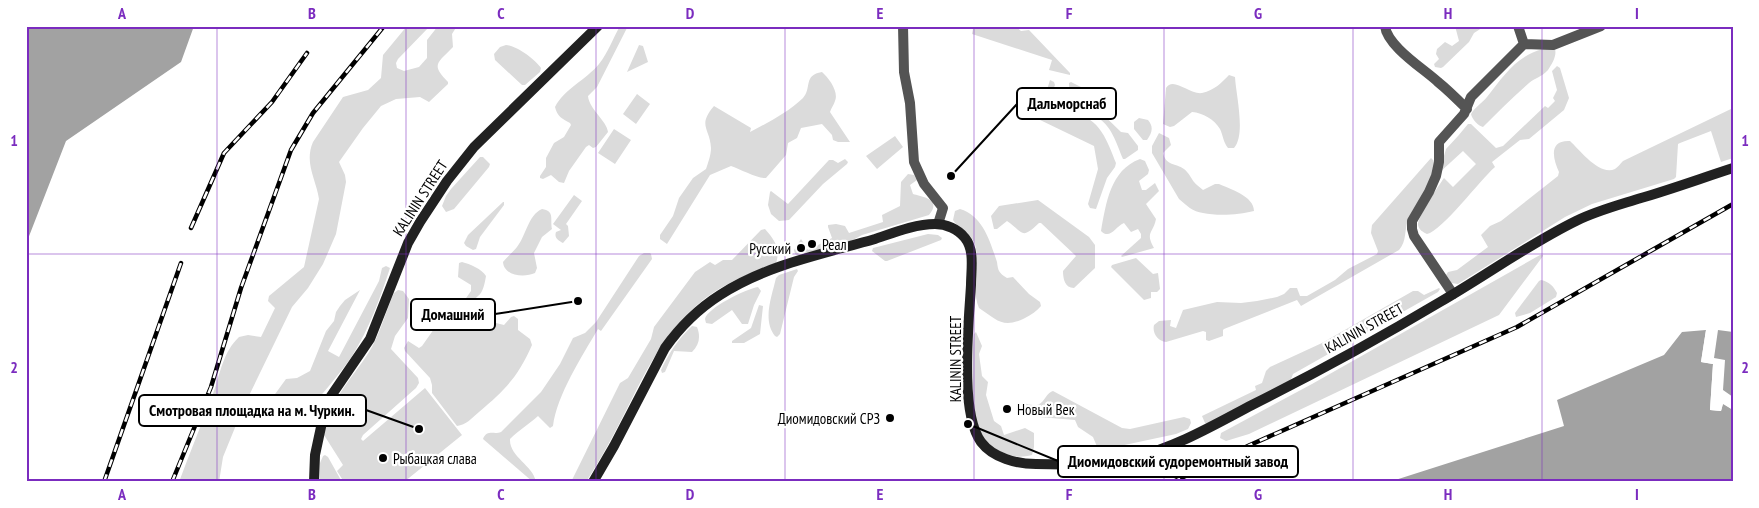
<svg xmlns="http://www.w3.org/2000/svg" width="1759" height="508" font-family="'PT Sans Narrow',sans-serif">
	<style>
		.green { fill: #dbdbdb }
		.water { fill: #a2a2a2 }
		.pier { fill: #fff }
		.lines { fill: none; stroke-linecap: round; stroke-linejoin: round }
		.street { stroke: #545454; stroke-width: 10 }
		.secondary { stroke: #212121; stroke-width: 10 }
		.rail-casing { stroke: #000; stroke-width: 4.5 }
		.rail { stroke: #fff; stroke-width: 2.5; stroke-dasharray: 8; stroke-linecap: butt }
		.grid { fill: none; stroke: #7b2cbf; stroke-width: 1; stroke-opacity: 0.55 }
		.poi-dot { fill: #000; stroke: #fff; stroke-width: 2 }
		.labels { text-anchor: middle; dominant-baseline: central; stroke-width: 4.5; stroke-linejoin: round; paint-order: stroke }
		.street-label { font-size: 15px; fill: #000; stroke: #fff }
		.poi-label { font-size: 15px; fill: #000; stroke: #fff; text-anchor: start }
		.leader { fill: none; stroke: #000; stroke-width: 2 }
		.callout-dot { fill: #000; stroke: #fff; stroke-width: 2 }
		.callout { fill: #fff; stroke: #000; stroke-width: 2 }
		.callout-label { font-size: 16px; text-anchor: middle; font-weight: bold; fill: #000 }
		.neatline { fill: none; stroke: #7b2cbf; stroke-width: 2 }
		.grid-label { font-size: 16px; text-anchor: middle; font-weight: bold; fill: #7b2cbf }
	</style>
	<rect width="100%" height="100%" fill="#fff"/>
	<!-- green -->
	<path class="green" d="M407,26H430L398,59L396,63L397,68L404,71L419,67L427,58V40L438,26H457L452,34L453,47C438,63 430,64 448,82V84L429,102L420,97L396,99L381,106L363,128L339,162L345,175L346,182L336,234L323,264L308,288L292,307L243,408L223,457L219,482H179C190,452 202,423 213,394C220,374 223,352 239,337L248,335L261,337L275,308L268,301L269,296L304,267L319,199C316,179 304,163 313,142L343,97L368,90L381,78L383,55Z
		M620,26H628L597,87L588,96C589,109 607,121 608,132L596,147L593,148L589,145L586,147L569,171L564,183L559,182L551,175L543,179L540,178V176L546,167V158L554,143L564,137L571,125L570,123C562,119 557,116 555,107C564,89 586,80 599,64C608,53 613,38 620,26Z
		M982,26H1015L1021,31L1029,30L1070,73V75L1049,70L1052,60L972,34L973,29Z
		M1455,26H1485L1474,33L1469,42L1443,67L1441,68L1435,67L1434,64L1439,59L1436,54L1437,49L1445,42L1452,46L1459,41Z
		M506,45C517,46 535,59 541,68L540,72L525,85H522L495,60L494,54L500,47Z
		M639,45L643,46L648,62L627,72Z
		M1543,49H1555C1557,56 1552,64 1548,70C1542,77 1535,78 1529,83C1513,97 1498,112 1483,127C1478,126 1472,119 1471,114C1475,107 1482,103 1487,97C1503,77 1516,56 1543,49Z
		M1557,66L1560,68L1569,98L1564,110L1529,139L1520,140L1492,162L1495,167C1480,180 1442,231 1427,234C1423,232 1419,230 1418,225C1417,218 1439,185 1444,178L1453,187L1476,164L1463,151L1439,173L1446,149L1458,136L1468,124H1471L1496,148L1503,146L1545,106L1548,108L1555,101L1553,98L1557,90L1552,71Z
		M822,72C829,78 839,92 835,101C834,105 831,108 830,112L850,142H838L833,140L832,135L822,124L801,128L797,138L788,143L786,155L766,178C758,179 740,169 731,166L710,175L667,244L660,239V235L673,216L679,198L693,178L706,169C708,163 711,155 711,148C710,128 697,126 714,106L751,128L750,132C769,122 787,113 803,98C812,88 803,75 822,72Z
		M1229,75L1235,77C1236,95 1246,135 1234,148H1228C1223,142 1223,135 1220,129C1214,119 1203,113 1192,112L1174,126L1170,127L1163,124L1166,88C1173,76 1190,95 1202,93C1215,90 1221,83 1229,75Z
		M1050,80L1054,82L1055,85L1046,107L1045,113L1061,118C1065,117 1068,115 1072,115C1099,114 1108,143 1116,163L1115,167L1107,178L1096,209L1090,208L1088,204L1098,169L1094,146L1038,119Z
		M1071,82L1081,87L1087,92L1086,98L1121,132L1128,133L1138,146V150L1125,159H1123C1116,143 1112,125 1095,116C1087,112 1078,110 1070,105L1069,83Z
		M637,94L650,104L636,124L623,114Z
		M1733,108V158L1721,162L1711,131L1680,143L1678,144L1676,177L1674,179L1592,204L1565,217L1458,284L1451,283L1446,275L1448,272L1457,270L1488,247L1481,235L1490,226L1501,221L1558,176L1559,172C1553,159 1548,140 1570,141C1580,150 1599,176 1615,169C1618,167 1620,164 1623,161Z
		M1139,118L1148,120C1154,127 1152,133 1147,140H1143L1134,129V122Z
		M614,129L631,140L615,164L598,153Z
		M1159,133L1169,138L1171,145L1163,153C1166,166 1176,163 1184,169C1189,173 1191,178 1194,182C1196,185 1200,187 1203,190L1215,184H1219C1230,189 1254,196 1254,211C1239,215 1217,216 1203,213C1193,212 1186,205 1179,199L1152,153V146Z
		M895,136L903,147L877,169L866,156Z
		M480,157H483L490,164L489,167L454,209L446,212L442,206L446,196L451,189Z
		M1431,158L1435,162C1433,171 1431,180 1426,189C1421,199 1412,209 1408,220C1404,231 1407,241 1399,250L1301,306L1297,300L1224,329L1223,330V336L1209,341L1206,340V332L1203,331L1166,342C1158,341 1152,333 1154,325L1159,321L1171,320L1170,326L1176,328L1183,310L1217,302L1241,303L1257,301L1277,297L1284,294L1290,288H1297L1300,296H1307L1335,280L1348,269L1377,254L1378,251L1371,233L1372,225Z
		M845,159L848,162L847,164L823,184L789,220L779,221L771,214L768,205L770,192L771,191L788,204L829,160H833L838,163Z
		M1140,159L1145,161L1149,170L1148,174L1139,181L1142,190H1146L1155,183L1159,191L1146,204L1156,219C1153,234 1145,232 1154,248L1122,257L1121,256L1141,238V234L1138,229L1131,232L1124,223C1115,227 1110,240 1101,231C1106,204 1110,170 1140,159Z
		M908,174L914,175L917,180L910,185L913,194C923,197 942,199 929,215L862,235L851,241L799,256L795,254L794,250L801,239L808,250L832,238L828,227V225L836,224L845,226L849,233L883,222L882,215L900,206L901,182Z
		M574,195L582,201L566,224L568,226L569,236L563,243C558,240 554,238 556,232L561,230L553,224Z
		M1038,200L1089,237L1095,245V268L1074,288C1065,288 1063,279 1063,271L1076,256L1041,223H1039C1021,240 1024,233 1007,221L997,229H994L991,216L999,206Z
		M503,202H504V205L480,237L476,249L473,250L466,246L464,243L468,235Z
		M542,209C555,211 550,219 552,229L542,237L534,253L537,268L535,273C524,278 504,276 503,262C507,257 513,252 517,247C526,236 528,215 542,209Z
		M960,209C983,216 990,241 997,262C998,271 999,273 1007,278L1013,277L1029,294L1040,302L1041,306C1037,311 1031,315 1025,318C1003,329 997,320 979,308C970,288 982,262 974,242C969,231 958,229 953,220L955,211Z
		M765,229C774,239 781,249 776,263C748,274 719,285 696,306C654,342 636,395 609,443C602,456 594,469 586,482H571L620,383L628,378L651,339L654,327L695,272L710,262L715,265L723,260H732L761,230Z
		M928,234L938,235L942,238L941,240L887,261H885L872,251L873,248L877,247Z
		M644,253H650L651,254L652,259L601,331L598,329C582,356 557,395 553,426L550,428L538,416C529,424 519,430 510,439C509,457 533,465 536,482H533L483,439C487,429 494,435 501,432L541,392L560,364L573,338L585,333L596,322L639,256Z
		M1540,255H1543V256L1499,315L1249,434L1226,441L1220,438L1221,433L1312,384Z
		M1136,258L1153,274L1158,273L1160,289L1157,292H1151V298L1144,300L1111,267L1112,265Z
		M462,262C470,264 482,269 486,276C485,282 483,293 478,296C473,301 469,302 467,309L489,329L496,323L504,325L511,317L514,316L518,319V330L530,339L532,345C518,377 505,390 479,412C472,418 466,425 457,426L432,393V385L430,378L405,351L404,348L408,341L419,348L422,346L446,312L457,311L471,291V285L458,277L459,263Z
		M386,266L390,268C380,299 369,329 352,356C338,377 321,394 306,414L270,401L286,379L297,378L310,371L326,331L334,321L336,312L340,306L345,300L360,290L328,351L339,357L379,281L382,268Z
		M797,269L798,271L794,277L780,334L777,337L775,336C762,320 772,296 776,278L779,275Z
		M1541,280C1550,282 1553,286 1557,293L1556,297L1530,313L1516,317L1515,313L1539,281Z
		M758,287L761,291L754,305L748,324H742L732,310L712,324L706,323L705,319C707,308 746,289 758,287Z
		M1439,288L1440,289L1438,292L1293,374L1290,382L1208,424L1205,423L1202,416L1256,390L1255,386L1262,383L1266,371L1270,367L1322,343L1413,291H1418L1424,295Z
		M398,290L403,291L409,299L408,318L395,336L391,349L418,378L419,383L416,388L363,435L361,439L363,441L425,388L462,435L404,482H344L337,471L343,465L324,435C328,400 355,376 372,347C381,330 386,311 394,293Z
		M759,305L763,306L760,334L744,343H732V341L751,328Z
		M692,326L697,327C701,337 699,345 692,352L674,351L665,372L662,373L661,370C669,353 678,339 692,326Z
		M976,332L982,346L979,354L982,376L988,382L986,395L994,421L1001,426L1004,435L1025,428L1034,433V447L1032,455C1020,458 1013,457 1002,452C997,450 990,446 986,441C968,420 972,361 974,334Z
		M1053,391L1122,428L1130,429L1184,417L1190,419L1191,423L1188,429L1176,434L1101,450L1098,449L1093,437L1078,427L1075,420L1039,417L1033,412L1022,414V409L1024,403C1027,404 1030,405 1033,405C1044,407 1045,393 1053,391Z
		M325,455L328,457L342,482H320V463L323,456Z"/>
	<!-- water -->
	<path class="water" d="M26,26H194L181,62L66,141L26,244Z
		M1706,330L1701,362L1713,364L1710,410L1721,411L1723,403L1733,410V482H1389L1564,426L1557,400L1664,355L1682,332Z
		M1718,330L1733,332V397L1723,390L1725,360L1714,358Z"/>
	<!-- pier -->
	<path class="pier" d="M1706,330H1708L1704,360L1714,361L1715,363L1713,408H1719L1720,402L1723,401L1733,407V410L1723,404L1721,411L1710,410L1713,364L1701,362Z"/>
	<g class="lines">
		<!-- street -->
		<path class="street" d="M903,26L904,72L910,103L914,162L924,184L943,208L938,224
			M1385,26C1387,46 1424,69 1438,82C1448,90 1458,100 1467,109
			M1518,26L1524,44
			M1453,294L1414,236L1412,229V221L1429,192L1436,176L1439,162V142L1464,114L1471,97L1524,44L1553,45L1601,26"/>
		<!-- secondary -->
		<path class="secondary" d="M314,482L315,455L324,413L331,396L370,339L408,243L420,222L447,181L474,147L598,26
			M593,482L614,446L665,348C680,327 698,309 720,295C766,265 823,254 875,239C893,233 915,224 935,224C946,224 958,229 965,238C975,250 971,270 971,285C969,322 959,412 981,442C993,458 1017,464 1036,464C1069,465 1101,465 1132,458C1175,448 1214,425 1252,405C1316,373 1378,339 1440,302C1485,276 1529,244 1576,221C1596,211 1619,205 1641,198C1672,189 1702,178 1733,168"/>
		<defs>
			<path id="rail" d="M191,228L224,153L272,102L307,53
				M104,482L181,263
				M172,482L211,387L241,288L291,150L313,113L384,26
				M1173,482L1250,445L1517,327L1733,204"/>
		</defs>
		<!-- rail casing -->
		<use href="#rail" class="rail-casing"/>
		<!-- rail -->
		<use href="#rail" class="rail"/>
	</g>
	<!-- grid -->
	<path class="grid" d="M217,26V482M406,26V482M596,26V482M785,26V482M974,26V482M1164,26V482M1353,26V482M1542,26V482M26,254H1733"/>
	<!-- markers -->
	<g class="poi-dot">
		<circle cx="812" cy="244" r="5"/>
		<circle cx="801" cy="248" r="5"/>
		<circle cx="1007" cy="409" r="5"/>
		<circle cx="890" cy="418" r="5"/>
		<circle cx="383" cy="458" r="5"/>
	</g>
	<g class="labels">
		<!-- street labels -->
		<g class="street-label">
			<text transform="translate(420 198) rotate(-57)">KALININ STREET</text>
			<text transform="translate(1364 328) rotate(-29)">KALININ STREET</text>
			<text transform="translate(955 359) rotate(-90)">KALININ STREET</text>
		</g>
		<!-- poi labels -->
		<g class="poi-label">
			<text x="822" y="244">Реал</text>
			<text x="791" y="248" text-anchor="end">Русский</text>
			<text x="1017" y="409">Новый Век</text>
			<text x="880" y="418" text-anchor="end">Диомидовский СРЗ</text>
			<text x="393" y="458">Рыбацкая слава</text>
		</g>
	</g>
	<!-- callouts -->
	<path class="leader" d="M951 176L1017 104M578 301L495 314M419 429L366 410M968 424L1058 461"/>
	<g class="callout-dot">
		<circle cx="951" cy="176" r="5"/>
		<circle cx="578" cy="301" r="5"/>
		<circle cx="419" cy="429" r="5"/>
		<circle cx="968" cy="424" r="5"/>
	</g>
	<g class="callout">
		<rect x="1017" y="88" width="99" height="31" rx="5"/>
		<rect x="411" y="299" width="84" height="31" rx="5"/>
		<rect x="139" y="395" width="227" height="31" rx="5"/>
		<rect x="1058" y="446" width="240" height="31" rx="5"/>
	</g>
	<g class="callout-label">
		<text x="1067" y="109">Дальморснаб</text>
		<text x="453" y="320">Домашний</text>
		<text x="252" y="416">Смотровая площадка на м. Чуркин.</text>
		<text x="1178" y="467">Диомидовский судоремонтный завод</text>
	</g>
	<!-- border -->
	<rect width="1759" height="508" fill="none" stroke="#ffffff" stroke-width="55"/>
	<rect x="28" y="28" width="1704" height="452" class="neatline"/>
	<g class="grid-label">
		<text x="122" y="19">A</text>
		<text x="312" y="19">B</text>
		<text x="501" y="19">C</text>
		<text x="690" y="19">D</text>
		<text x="880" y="19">E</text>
		<text x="1069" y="19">F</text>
		<text x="1258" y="19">G</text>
		<text x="1448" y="19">H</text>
		<text x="1637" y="19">I</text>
		<text x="14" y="146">1</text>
		<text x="1745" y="146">1</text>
		<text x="14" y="373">2</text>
		<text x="1745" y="373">2</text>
		<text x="122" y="500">A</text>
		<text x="312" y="500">B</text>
		<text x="501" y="500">C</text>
		<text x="690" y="500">D</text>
		<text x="880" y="500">E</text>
		<text x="1069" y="500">F</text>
		<text x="1258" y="500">G</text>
		<text x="1448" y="500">H</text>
		<text x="1637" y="500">I</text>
	</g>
</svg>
